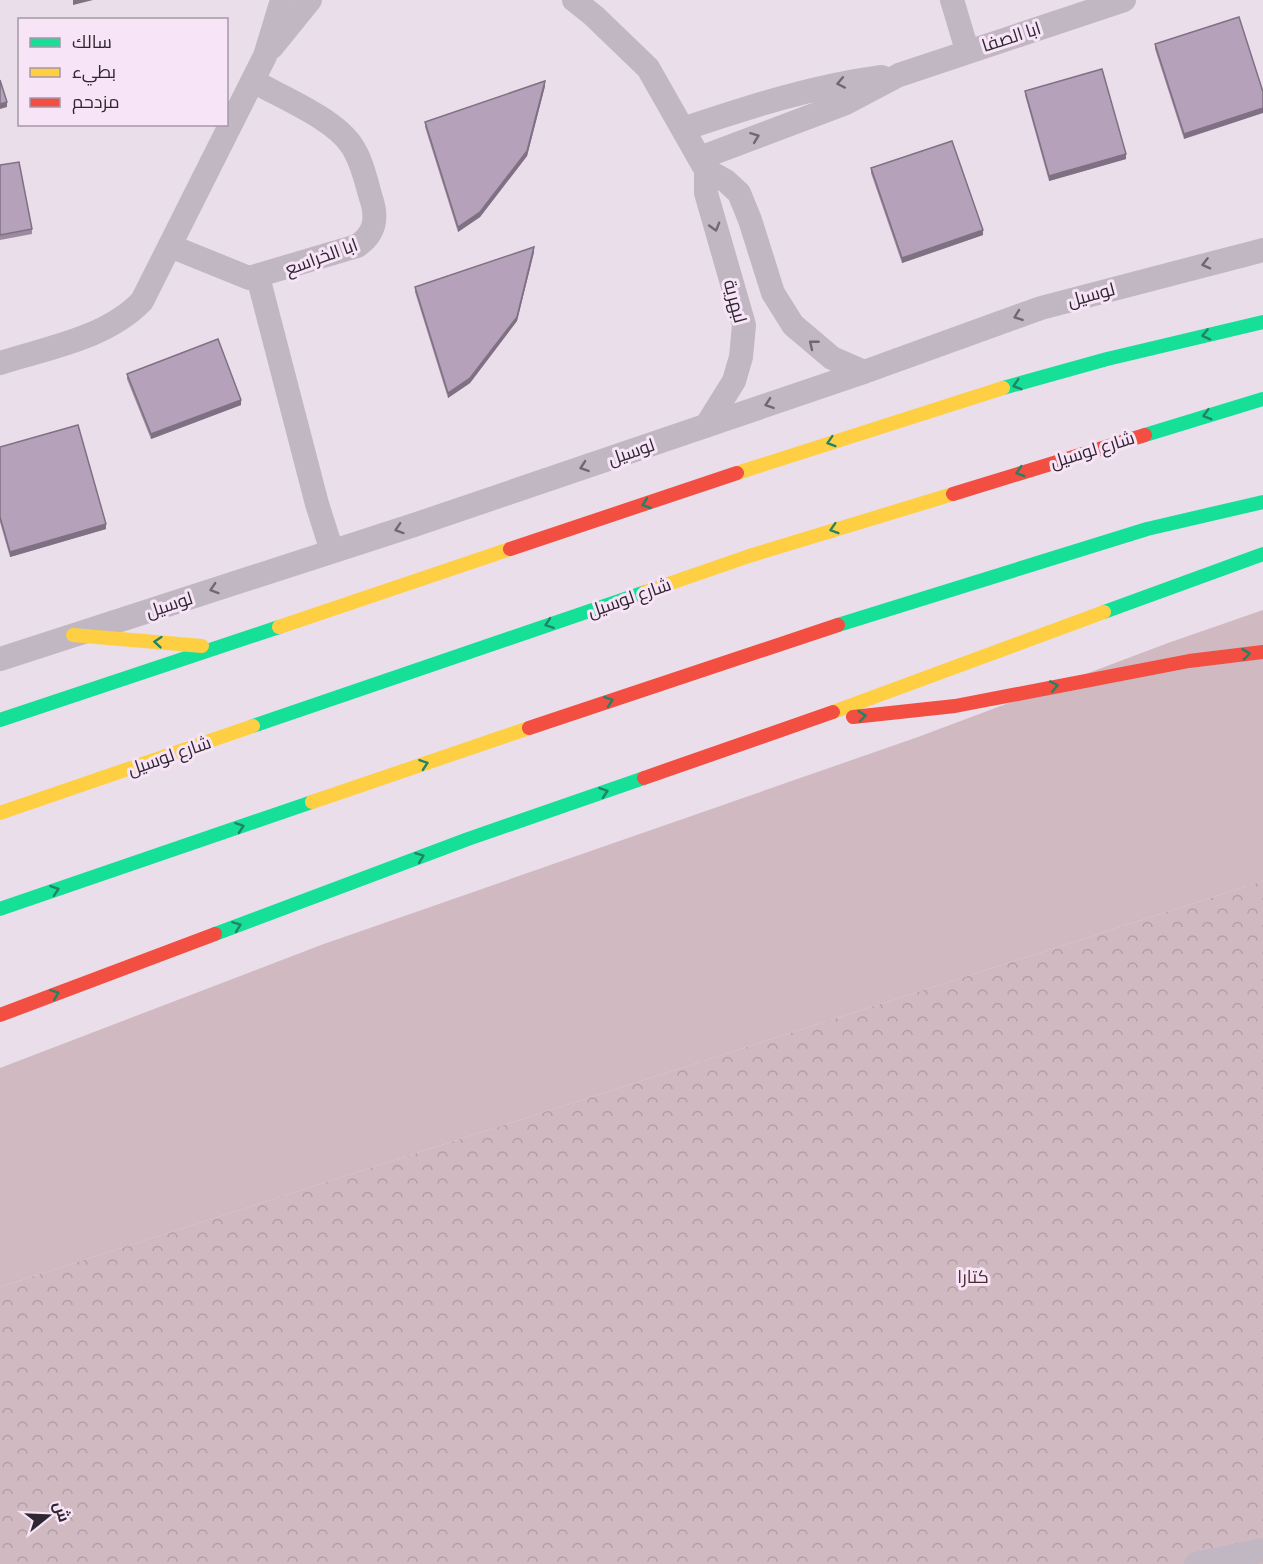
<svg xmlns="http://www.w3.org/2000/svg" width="1263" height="1564" font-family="'Exo 2',Cairo,sans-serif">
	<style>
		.green { fill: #d0b9c1 }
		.park { fill: url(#park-crowns) }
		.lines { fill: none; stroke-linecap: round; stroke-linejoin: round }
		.street { stroke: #c1b7c2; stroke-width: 24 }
		.fast { stroke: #16e098; stroke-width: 14 }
		.slow { stroke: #ffcf43; stroke-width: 14 }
		.jam { stroke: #f24e42; stroke-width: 14 }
		.wall { fill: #9d8aa1 }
		.shaded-wall { fill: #7f7183 }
		.building { fill: #b6a1bb; stroke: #7f7183; stroke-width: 1.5 }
		.oneway { stroke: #716773 }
		.oneway2 { stroke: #228365 }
		.labels { text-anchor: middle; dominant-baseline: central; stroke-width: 6; stroke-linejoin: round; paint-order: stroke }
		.street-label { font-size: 18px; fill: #2f2632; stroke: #f7e4f6 }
		.park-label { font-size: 18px; fill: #4d2c31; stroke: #f7e4f6 }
	</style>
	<defs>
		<pattern id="park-crowns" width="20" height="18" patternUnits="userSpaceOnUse" patternTransform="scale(1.5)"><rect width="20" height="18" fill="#d0b9c1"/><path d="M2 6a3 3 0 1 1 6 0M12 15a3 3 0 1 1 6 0" fill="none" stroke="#b39fa6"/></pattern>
	</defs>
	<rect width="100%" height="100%" fill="#e9dee9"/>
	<!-- green -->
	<path class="green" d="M1263,610V881L0,1287V1068L321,945L918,737L1168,643Z"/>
	<!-- park -->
	<path class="park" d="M1263,881V1564H0V1287Z"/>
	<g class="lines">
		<!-- street -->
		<path class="street" d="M574,0L594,16L648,68L706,170V193L744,325L741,357L734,381L706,426
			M952,0L967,50
			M272,47L310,0
			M683,129C749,107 813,86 882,77
			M700,158L846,103L899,75L1124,0
			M706,170L726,181L739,193L750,220L773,293L793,325L832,358L864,372
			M170,246L249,278L357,246C375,234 378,219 371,198C366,181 362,161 352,146C335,119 281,97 253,81
			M258,277L317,504L332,551
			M0,363C47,348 107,338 142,301L265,56L282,0
			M0,659L414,525L864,372L1041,308L1263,250
			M1196,1564L1263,1550"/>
		<!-- fast -->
		<path class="fast" d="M1003,388L1107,359L1263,322
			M1145,435L1263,399
			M1104,612L1263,554
			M838,625L1147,529L1263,502
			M0,720L279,627
			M253,726L645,592
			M0,909L312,802
			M215,934L468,839L644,778"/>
		<!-- slow -->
		<path class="slow" d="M737,473L1003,388
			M645,592L749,556L953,494
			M279,627L510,549
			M73,635L202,646
			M833,712L1104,612
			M312,802L529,728
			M0,813L253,726"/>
		<!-- jam -->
		<path class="jam" d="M953,494L1145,435
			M510,549L737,473
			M853,717L955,706L1189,661L1263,652
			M529,728L838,625
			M644,778L833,712
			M0,1015L215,934"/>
	</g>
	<!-- wall -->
	<path class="wall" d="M1239,17L1184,139L1155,49V44Z
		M545,86L527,156L480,217L458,232L425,127V122Z
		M1025,91L1126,159L1049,181L1025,95Z
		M0,165L32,229V234L0,240Z
		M871,168L983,235L902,263L871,173Z
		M534,252L517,321L470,383L448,398L415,292V287Z
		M127,374L241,405L151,439L127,379Z
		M0,447L106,529L10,557L0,522Z"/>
	<!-- shaded-wall -->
	<path class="shaded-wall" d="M73,0H93L73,5Z
		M545,81V86L527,156L480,217L458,232V227Z
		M7,102V107L0,109V104Z
		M1263,108V113L1184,139V134Z
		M1126,154V159L1049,181V176Z
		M983,230V235L902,263V258Z
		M534,247V252L517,321L470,383L448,398V393Z
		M241,400V405L151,439V434Z
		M106,524V529L10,557V552Z"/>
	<!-- building -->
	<path class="building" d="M1239,17L1263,92V108L1184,134L1155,44Z
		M1102,69L1126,154L1049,176L1025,91Z
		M0,80L7,102L0,104Z
		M545,81L527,151L480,212L458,227L425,122Z
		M952,141L983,230L902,258L871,168Z
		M19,162L32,229L0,235V165Z
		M534,247L517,317L470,378L448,393L415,287Z
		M218,339L241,400L151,434L127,374Z
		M78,425L106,524L10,552L0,517V447Z"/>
	<!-- one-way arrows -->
	<defs><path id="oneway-chevron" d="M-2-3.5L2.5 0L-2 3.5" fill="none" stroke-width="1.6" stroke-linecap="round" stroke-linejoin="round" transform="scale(1.5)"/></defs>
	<g class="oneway">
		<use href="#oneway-chevron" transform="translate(841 83) rotate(169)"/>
		<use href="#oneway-chevron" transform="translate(755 137) rotate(-21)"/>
		<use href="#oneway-chevron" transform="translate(715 227) rotate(74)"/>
		<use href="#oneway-chevron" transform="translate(1206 264) rotate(166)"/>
		<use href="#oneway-chevron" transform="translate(1018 316) rotate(160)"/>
		<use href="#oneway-chevron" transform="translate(813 344) rotate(-141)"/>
		<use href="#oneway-chevron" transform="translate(769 404) rotate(161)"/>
		<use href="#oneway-chevron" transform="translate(584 467) rotate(161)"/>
		<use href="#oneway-chevron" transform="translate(399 529) rotate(162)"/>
		<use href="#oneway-chevron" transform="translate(214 589) rotate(162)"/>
	</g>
	<g class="oneway2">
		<use href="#oneway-chevron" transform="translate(1206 335) rotate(167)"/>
		<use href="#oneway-chevron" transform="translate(1017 385) rotate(163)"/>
		<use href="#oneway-chevron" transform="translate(1207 415) rotate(164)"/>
		<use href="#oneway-chevron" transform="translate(831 442) rotate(163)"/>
		<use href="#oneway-chevron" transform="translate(1020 472) rotate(163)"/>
		<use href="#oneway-chevron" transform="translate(646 504) rotate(161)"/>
		<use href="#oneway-chevron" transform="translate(834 529) rotate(163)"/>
		<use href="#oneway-chevron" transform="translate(549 624) rotate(161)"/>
		<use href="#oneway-chevron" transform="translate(158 642) rotate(-175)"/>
		<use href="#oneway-chevron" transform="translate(1246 654) rotate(-7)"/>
		<use href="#oneway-chevron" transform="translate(1054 686) rotate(-11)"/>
		<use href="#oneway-chevron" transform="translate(609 701) rotate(-19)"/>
		<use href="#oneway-chevron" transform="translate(862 716) rotate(-6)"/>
		<use href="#oneway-chevron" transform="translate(424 764) rotate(-19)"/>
		<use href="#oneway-chevron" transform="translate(604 792) rotate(-19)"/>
		<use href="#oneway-chevron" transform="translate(240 827) rotate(-19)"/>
		<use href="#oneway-chevron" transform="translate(420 857) rotate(-21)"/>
		<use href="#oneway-chevron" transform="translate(55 890) rotate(-19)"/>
		<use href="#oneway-chevron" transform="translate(237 926) rotate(-21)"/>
		<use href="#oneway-chevron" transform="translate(55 994) rotate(-21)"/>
	</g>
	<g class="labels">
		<!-- street labels -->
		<g class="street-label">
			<text transform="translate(1011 36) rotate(-18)">ابا الصفا</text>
			<text transform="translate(321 256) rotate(-20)">ابا الخراسع</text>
			<text transform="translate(1091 294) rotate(-15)">لوسيل</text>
			<text transform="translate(736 301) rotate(75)">لبهرية</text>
			<text transform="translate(1092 449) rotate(-17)">شارع لوسيل</text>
			<text transform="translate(631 451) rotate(-19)">لوسيل</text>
			<text transform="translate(629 597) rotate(-19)">شارع لوسيل</text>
			<text transform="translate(169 604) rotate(-18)">لوسيل</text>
			<text transform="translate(169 755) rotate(-19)">شارع لوسيل</text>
		</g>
		<!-- park labels -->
		<g class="park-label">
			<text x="973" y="1276">كتارا</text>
		</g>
	</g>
	<!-- legend -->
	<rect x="18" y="18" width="210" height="108" fill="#f7e4f6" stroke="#a798a8" stroke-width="1.5"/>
	<rect x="30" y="38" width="30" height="9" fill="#16e098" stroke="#a798a8" stroke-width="1.5"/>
	<text x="72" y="48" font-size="18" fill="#2f2632">سالك</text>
	<rect x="30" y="68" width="30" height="9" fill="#ffcf43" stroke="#a798a8" stroke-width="1.5"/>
	<text x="72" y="78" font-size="18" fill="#2f2632">بطيء</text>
	<rect x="30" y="98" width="30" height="9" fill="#f24e42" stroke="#a798a8" stroke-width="1.5"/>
	<text x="72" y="108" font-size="18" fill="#2f2632">مزدحم</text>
	<!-- north arrow -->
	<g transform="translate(48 1516) rotate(72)" stroke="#f7e4f6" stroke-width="4.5" paint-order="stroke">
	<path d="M0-4.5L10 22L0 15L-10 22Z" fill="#2f2632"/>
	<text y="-9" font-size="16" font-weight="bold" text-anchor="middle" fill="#2f2632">ش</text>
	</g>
</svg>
